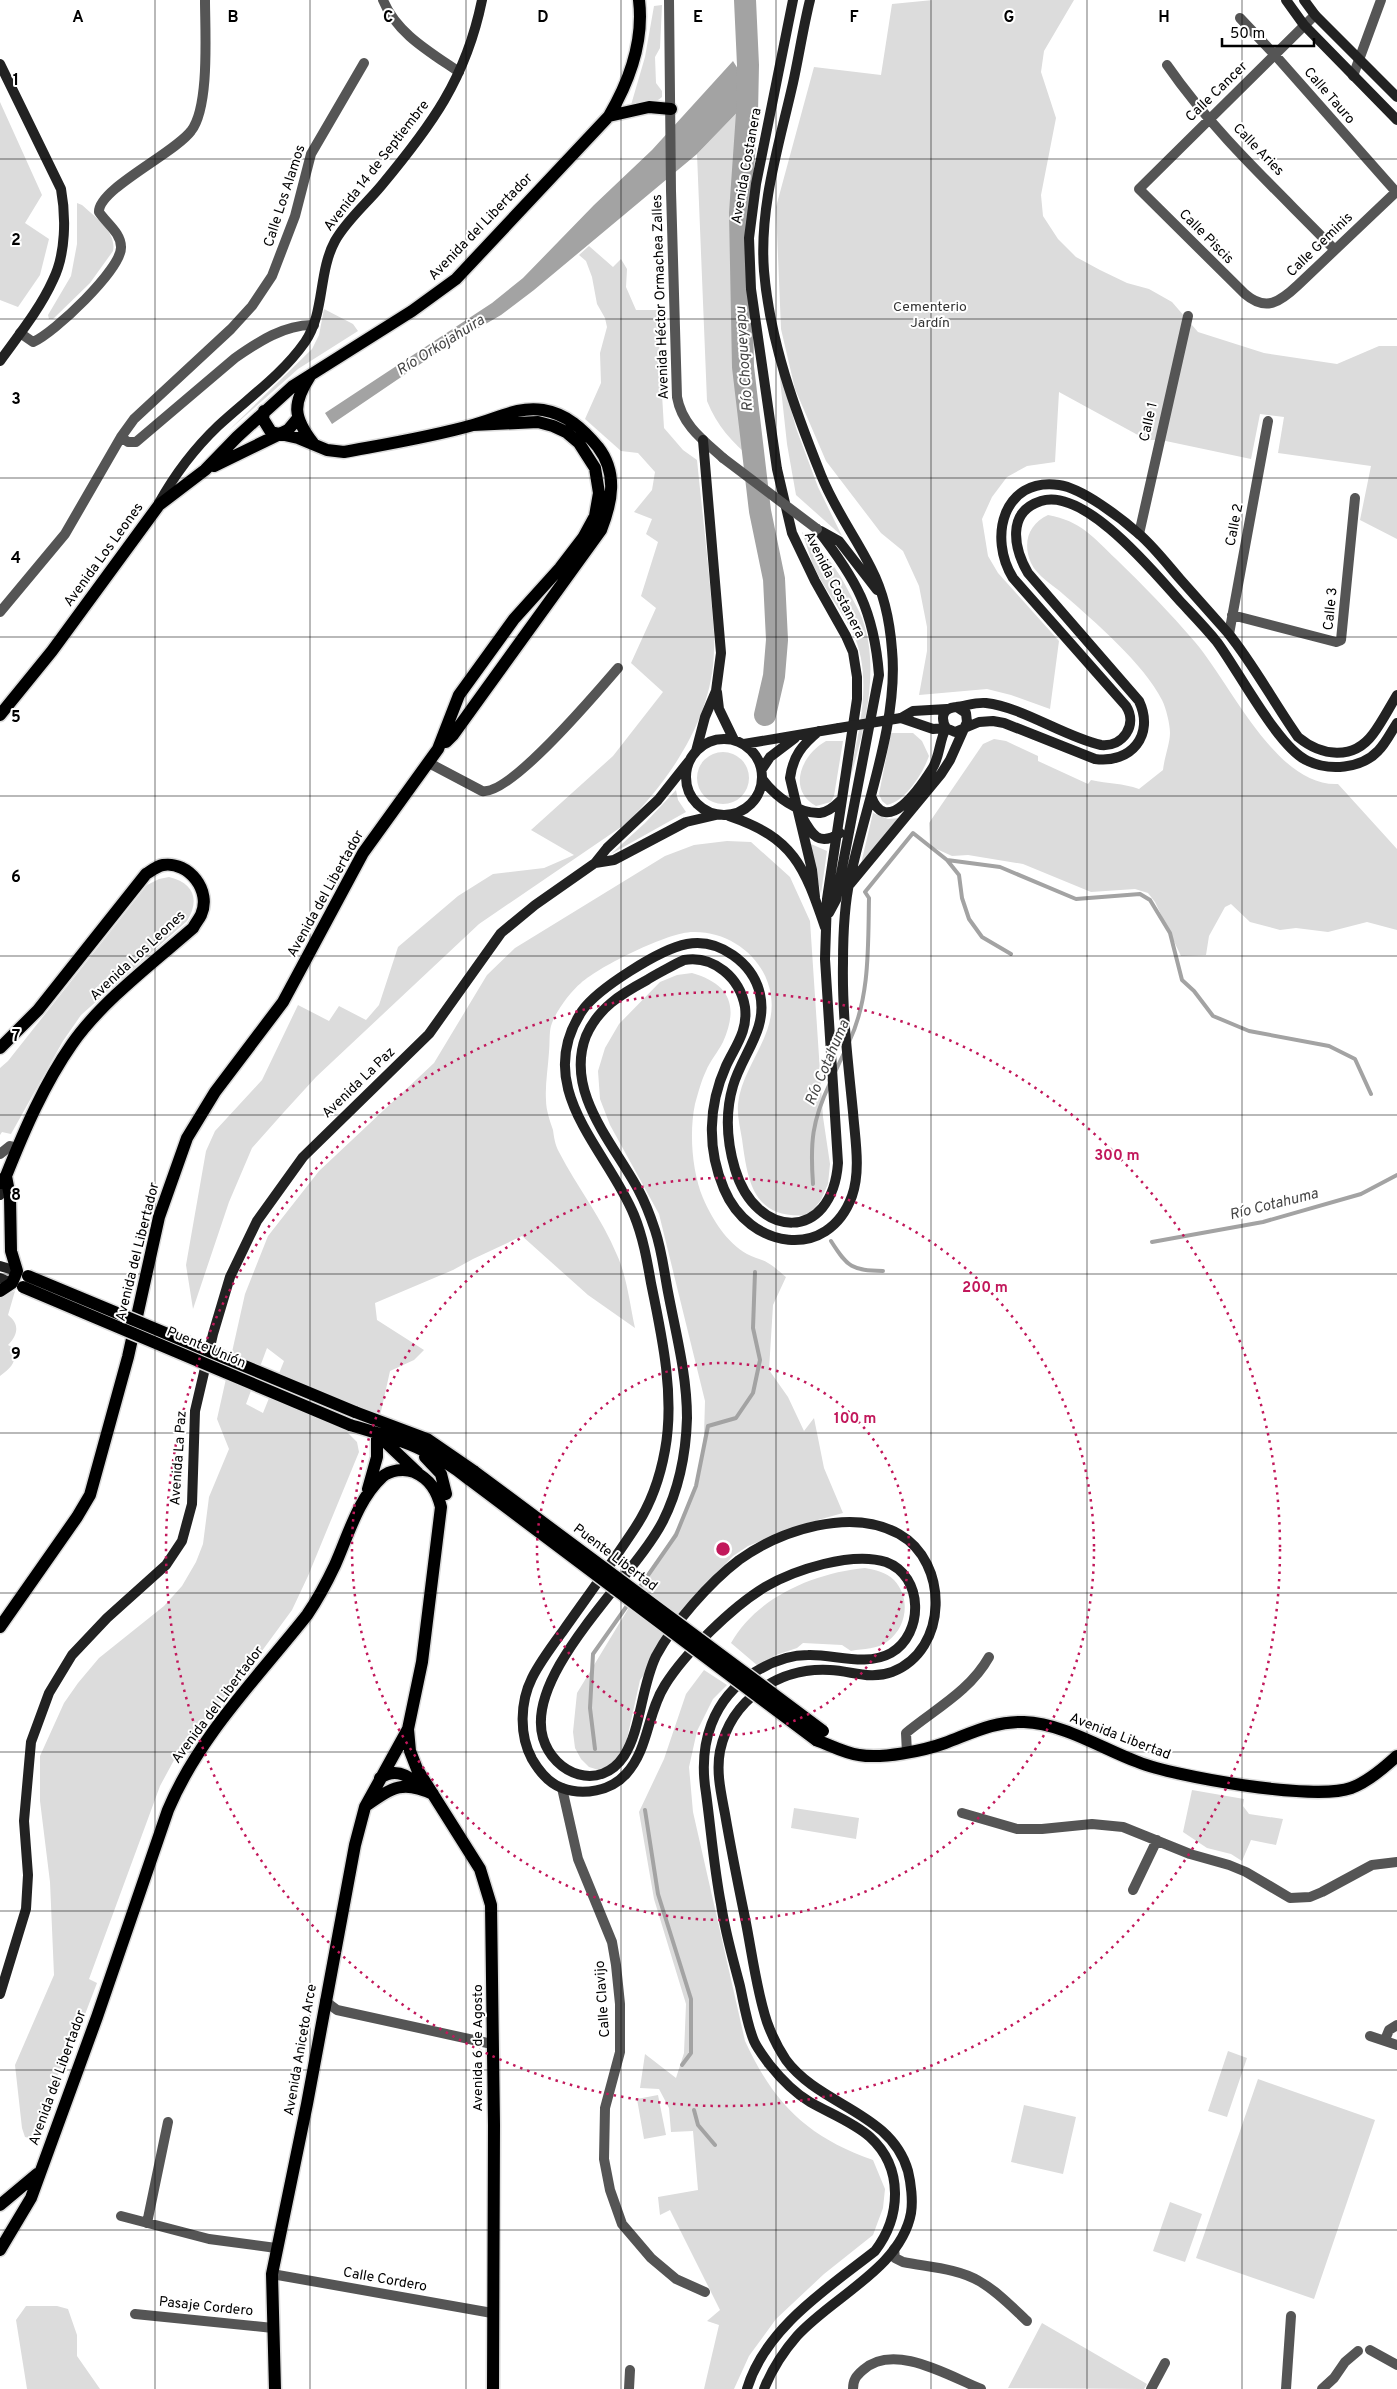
<svg xmlns="http://www.w3.org/2000/svg" width="1397" height="2389" font-family="Overpass,sans-serif">
	<style>
		.green { fill: #dcdcdc; fill-rule: evenodd }
		.water { fill: #a3a3a3 }
		.lines { fill: none; stroke-linecap: round; stroke-linejoin: round }
		.stream { stroke: #a3a3a3; stroke-width: 4 }
		.river { stroke: #a3a3a3; stroke-width: 22 }
		.primary-casing { stroke: #dbdbdb; stroke-width: 15 }
		.minor { stroke: #555; stroke-width: 10 }
		.tertiary { stroke: #555; stroke-width: 10 }
		.secondary { stroke: #222; stroke-width: 10 }
		.primary { stroke: #000; stroke-width: 12 }
		.primary-bridge-casing { stroke: #dbdbdb; stroke-width: 15; stroke-linecap: butt }
		.tertiary-bridge { stroke: #555; stroke-width: 10 }
		.secondary-bridge { stroke: #222; stroke-width: 10 }
		.primary-bridge { stroke: #000; stroke-width: 12 }
		.grid { fill: none; stroke: #000; stroke-width: 1; stroke-opacity: 0.55 }
		.ring { fill: none; stroke: #c2185b; stroke-width: 2.5; stroke-dasharray: 2.5 5 }
		.labels { text-anchor: middle; dominant-baseline: central; stroke-width: 4; stroke-linejoin: round; paint-order: stroke }
		.street-label { font-size: 14px; fill: #000; stroke: #fff }
		.park-label { font-size: 14px; fill: #333; stroke: #fff }
		.water-label { font-size: 15px; font-style: italic; fill: #444; stroke: #fff }
		.grid-label { font-size: 16px; text-anchor: middle; font-weight: bold; fill: #000; stroke: #fff; stroke-width: 4; stroke-linejoin: round; paint-order: stroke }
		.centre { fill: #c2185b; stroke: #fff; stroke-width: 2.5 }
		.ring-label { font-size: 15px; text-anchor: middle; font-weight: bold; fill: #c2185b; stroke: #fff; stroke-width: 4; stroke-linejoin: round; paint-order: stroke }
	</style>
	<rect width="100%" height="100%" fill="#fff"/>
	<!-- green -->
	<path class="green" d="M933,0H1074L1044,51L1041,72L1056,118L1041,195L1043,216L1058,239L1076,257L1100,270L1127,283L1149,289L1172,302L1198,332L1264,353L1337,364L1379,346H1397V539L1360,520L1371,466L1278,453L1284,417L1260,414L1251,459L1161,440H1147L1059,392L1055,462L1027,466L1007,477L992,497L982,519L988,556L998,573L1059,641L1050,709L1011,695L987,689L919,695L927,651V627L919,586L903,551L881,533L826,461L795,389L781,329L776,207L814,67L881,75L892,4Z
		M662,5L660,48L655,57L656,83L662,91V97C654,105 642,101 631,105L645,57L654,6Z
		M754,95C749,138 743,181 740,224C734,302 740,382 753,460C732,442 717,426 707,401L697,154Z
		M0,102L42,195L25,223L49,239L40,275L18,307L0,300Z
		M77,203L82,205C95,217 117,232 113,251L90,283L53,319H49L48,315L71,276L77,244Z
		M589,246L613,267L621,259L627,269L626,287L636,310H657L664,428L683,450L697,460C702,510 708,559 712,608C713,622 715,636 714,650C713,716 672,777 627,823L479,924L316,1077L284,1112L252,1148L229,1202L193,1309L186,1265L206,1151L215,1131L262,1080L298,1005L329,1021L339,1006L366,1020L379,1005L398,947L458,896L493,874L544,868L574,855L531,830L613,756L663,692L631,663L656,608L641,596L658,542L646,534L652,519L634,512L652,490L655,472L638,453L621,451L585,419L601,383L600,353L607,327L605,318L597,304L592,277L586,261L579,255Z
		M324,309L353,324L358,331L298,369L228,431L312,349L319,335Z
		M778,361L796,428L818,487L842,536L796,495L787,444Z
		M1048,515C1081,521 1093,537 1116,559C1144,586 1170,613 1195,642C1231,684 1276,787 1338,784L1397,849V930L1367,922L1328,932L1296,928L1280,930L1250,922L1231,904L1225,907L1209,936L1206,955L1181,956L1155,902L1148,893L1135,889L1091,892L1023,864L968,855L952,856L930,846L929,823L983,744L994,739L1006,741L1038,756V761L1088,784L1091,780C1108,784 1123,783 1139,789L1163,770C1164,759 1170,743 1170,733C1170,724 1166,708 1162,700C1144,664 1094,621 1063,594C1053,585 1037,576 1031,563C1022,542 1029,524 1048,515Z
		M802,532C823,550 838,569 850,594C854,602 859,610 862,618C882,673 862,737 847,790C856,739 876,681 852,631C840,609 824,588 813,565C809,554 806,543 802,532Z
		M891,733H913L922,741L929,756C923,773 906,801 887,805L882,801L879,794Z
		M826,741H843L834,796L831,802L816,806C787,790 801,755 826,741Z
		M697 778a26 26 0 1 1 52 0a26 26 0 1 1-52 0Z
		M676,790L678,800L686,812L611,854L645,823Z
		M873,813L888,819L900,818L860,868Z
		M727,841L751,842L790,877L810,921L823,1117L830,1164L828,1184L821,1200L809,1215C754,1220 748,1184 742,1139C740,1127 737,1116 738,1104C742,1066 777,1036 771,996C766,958 730,931 693,932C668,932 600,966 581,983C571,991 555,1012 551,1026C549,1033 550,1044 549,1052C548,1068 545,1085 546,1100C546,1110 550,1121 553,1130C554,1137 555,1145 559,1152C577,1187 602,1218 617,1255C627,1277 630,1305 635,1328L588,1295L522,1236L473,1259L453,1270L375,1303L377,1320L424,1350L414,1360L390,1371L380,1416L358,1407L347,1432L357,1442L359,1452L308,1576L292,1610L237,1685L232,1688L180,1749L160,1786L89,1979L97,1983L76,2038L73,2037L33,2139L25,2137L22,2128L15,2065L54,1975L50,1882L40,1801V1756L64,1703L78,1683L99,1658L164,1606L182,1586L196,1562L203,1544L209,1497L229,1449L217,1419L245,1294L268,1236L319,1171L434,1063L487,975L515,948L665,856L694,845ZM267,1348L284,1361L263,1413L246,1404Z
		M811,844L827,851L821,894L810,845Z
		M169,877C194,883 200,900 187,921L81,1015L63,1041L11,1134L2,1132L0,1135V1068L8,1061L147,885L159,879Z
		M692,973C730,984 739,1006 723,1042C718,1052 710,1061 706,1071C701,1081 698,1094 695,1104C689,1133 692,1171 703,1198C712,1219 727,1243 747,1254C754,1258 762,1259 768,1263C775,1267 781,1273 786,1277L773,1305L769,1370L788,1397L804,1431L814,1418L824,1468L843,1513L807,1523L748,1546L733,1556L692,1599L656,1659L640,1680L623,1757L602,1771L589,1767L581,1759L575,1748L573,1732L577,1693L684,1517L696,1489L704,1436L705,1401L659,1214L610,1125L600,1099L598,1071L605,1048L619,1024L660,982L677,975Z
		M15,1291L8,1315C20,1324 18,1335 8,1345L15,1349C16,1363 11,1368 0,1376V1297Z
		M865,1568C875,1570 886,1572 894,1580C911,1598 907,1627 888,1641C877,1650 864,1648 851,1651L842,1645L803,1643L797,1648L776,1655L758,1666L731,1643C757,1597 814,1573 865,1568Z
		M704,1670L727,1685L713,1699L697,1731L689,1767L693,1812L745,2041C774,2104 808,2137 873,2160L885,2189L883,2208L873,2235L824,2274L776,2319L749,2356L734,2389H704L719,2325L707,2321L720,2310L670,2210L660,2215L658,2197L698,2190L693,2131L671,2132L669,2108L659,2089L640,2088L645,2054L676,2078L684,2053L686,2004L654,1899L639,1812L664,1759L686,1694Z
		M1192,1790L1244,1799L1243,1806L1249,1814L1283,1819L1276,1845L1251,1840L1242,1861L1231,1854L1207,1848L1183,1832Z
		M794,1808L859,1818L856,1839L791,1828Z
		M1228,2051L1247,2058L1227,2117L1208,2111Z
		M1258,2079L1375,2120L1314,2299L1196,2258Z
		M658,2095L666,2135L644,2139L637,2099Z
		M1024,2105L1076,2117L1063,2174L1011,2162Z
		M1170,2202L1202,2214L1185,2262L1153,2251Z
		M26,2306H57L68,2309L77,2335V2356L100,2389H27L16,2320Z
		M1042,2323L1147,2384L1144,2389L1008,2388Z"/>
	<!-- water -->
	<path class="water" d="M733,61L754,95L697,154L534,290L501,315L441,350L332,424L325,413L492,303L523,278L594,205L652,150Z"/>
	<g class="lines">
		<!-- stream -->
		<path class="stream" d="M947,860L959,875L962,898L969,919L982,937L1011,954
			M849,1042C870,998 868,947 869,898L865,892L913,833L947,860L1000,867L1076,899L1140,894L1150,900L1170,933L1182,980L1194,991L1213,1016L1249,1031L1329,1046L1355,1059L1371,1094
			M835,1072L844,1053
			M813,1184C810,1142 812,1121 830,1083
			M831,1241C848,1268 852,1270 883,1271
			M1152,1242L1263,1222L1361,1194L1397,1175
			M637,1591L676,1535L696,1486L708,1426L736,1418L753,1393L760,1360L753,1328L755,1272
			M595,1749L590,1708L593,1654L629,1603
			M645,1810L658,1894L691,1999V2053L682,2065
			M694,2110L698,2125L715,2145"/>
		<!-- river -->
		<path class="river" d="M745,0L748,65L747,113L740,213L743,367L760,511L774,579L777,640L774,676L765,715"/>
		<defs>
			<path id="primary" d="M609,116L649,107L671,109
				M310,376C292,404 293,417 313,443
				M264,411L263,419L271,432L298,438L327,450L344,452C387,444 431,437 473,425C497,419 517,406 543,410C567,414 583,429 598,447C618,473 612,502 601,530L453,735L446,742
				M214,466L288,430L298,418
				M0,715L52,651L159,505L205,470L237,437L293,386L412,311L456,279L609,116C629,82 644,41 639,0
				M0,1048L38,1010L146,874C151,871 157,866 163,865C189,861 212,891 201,915C199,919 195,924 193,928C154,962 101,1002 72,1044C44,1084 24,1131 6,1176L0,1183
				M0,1291L12,1283L17,1271L11,1251L10,1197L6,1176
				M355,1412L427,1439L475,1472
				M350,1425C397,1439 431,1448 470,1480
				M378,1435L418,1473
				M425,1457L441,1474L446,1494
				M368,1489L377,1457V1433
				M0,1627L77,1517L90,1495L128,1357L159,1217L187,1138L215,1092L283,1002L363,853L438,749L459,695L514,619L560,568L583,538L595,516L599,493L595,468L579,443L566,432L553,426L538,422L473,425
				M408,1729L410,1751L417,1769L480,1869L491,1905L494,2125L493,2389
				M816,1740C830,1745 844,1753 859,1755C882,1759 923,1751 945,1743C972,1733 994,1721 1024,1722C1062,1723 1103,1749 1138,1762C1175,1777 1315,1801 1351,1788C1368,1782 1384,1768 1397,1756
				M380,1778C396,1767 410,1776 422,1788
				M367,1805C393,1787 403,1780 433,1794
				M0,2205L37,2174
				M0,2250L31,2198L97,2017L168,1810C199,1736 258,1677 307,1615C318,1599 327,1582 335,1565C348,1536 358,1499 382,1477C390,1470 404,1468 414,1472C430,1479 437,1491 441,1507L422,1662L408,1729L365,1807L355,1845L307,2104L272,2274L275,2389"/>
		</defs>
		<!-- primary casing -->
		<use href="#primary" class="primary-casing"/>
		<!-- minor -->
		<path class="minor" d="M383,0C396,33 430,52 459,72
			M1315,15L1139,189L1245,294C1266,312 1280,302 1298,285L1396,192
			M1240,18L1275,55L1397,193
			M1167,65C1214,133 1277,190 1335,250
			M1353,76L1381,0
			M20,333L33,342C53,334 122,269 121,247C121,233 107,224 99,212C98,189 175,153 191,131C210,107 205,31 205,0
			M121,437L128,442H136L235,358C258,342 285,324 314,325
			M1139,534L1188,316
			M0,612L65,534L121,437L134,419L231,329L252,306L272,276L295,216L311,154L364,63
			M1232,615L1336,642L1341,640L1355,498
			M1229,634L1268,421
			M429,763L482,791C510,796 598,691 618,668
			M0,1154L10,1146L17,1148
			M907,1753L906,1733C935,1709 970,1691 989,1657
			M562,1788L578,1859L612,1942L616,1965L620,2004V2052L605,2108L604,2159L610,2190L622,2224L651,2258L676,2279L705,2292
			M962,1813L1017,1829H1042L1092,1824L1123,1827L1190,1854L1229,1865L1246,1872L1290,1898L1310,1897L1322,1892L1372,1865L1397,1862
			M1133,1890L1157,1840
			M325,2001L337,2010L492,2044
			M1370,2036L1397,2045
			M1385,2040L1389,2030L1397,2025
			M121,2216L209,2239L276,2248
			M147,2223L168,2122
			M894,2249L895,2258L903,2262C927,2267 957,2268 979,2281C997,2291 1012,2307 1027,2321
			M272,2274L492,2313
			M135,2314L273,2328
			M1370,2350L1397,2365
			M629,2389L630,2370
			M1151,2389L1165,2363
			M1286,2389L1291,2316
			M1322,2389L1334,2378L1345,2362L1358,2351"/>
		<!-- tertiary -->
		<path class="tertiary" d="M669,0L671,191L677,397C682,425 703,440 723,458
			M853,2389C853,2380 856,2376 863,2370C894,2342 949,2376 981,2389"/>
		<!-- secondary -->
		<path class="secondary" d="M1286,0L1304,25L1397,120
			M1304,0L1315,15L1397,97
			M0,64L61,189C66,216 66,254 53,280C40,309 18,336 0,361
			M159,503C175,474 194,449 218,426C247,399 282,375 305,342C325,313 318,272 335,241C346,221 366,204 381,186C431,126 466,79 482,0
			M817,529C856,579 874,610 879,675L836,900L829,913
			M821,531L839,541L877,590
			M717,692L719,709L734,740
			M1397,695C1389,708 1382,722 1373,734C1353,761 1321,756 1298,737C1274,703 1254,665 1228,633C1212,615 1196,597 1180,579C1167,564 1154,547 1139,534C1121,518 1082,488 1059,485C1003,477 988,538 1013,578L1126,706C1138,725 1123,747 1101,745C1065,737 1022,707 986,703C975,702 966,706 956,707C943,708 940,717 946,728L955,732L979,722L993,721L1004,723L1095,759C1131,764 1155,735 1139,701L1028,573C1014,549 1006,512 1041,501C1084,487 1153,571 1179,600C1192,614 1205,627 1217,642C1238,670 1279,749 1308,761C1329,771 1361,769 1378,751C1386,743 1391,732 1397,723
			M901,718L913,711L947,709
			M901,718L933,729L946,728
			M686 777a38 38 0 1 1 76 0a38 38 0 1 1-76 0Z
			M744,744L839,728
			M696,751L705,717L716,691L721,653L703,440
			M762,769L770,757L795,738
			M763,780C775,796 798,814 820,813C828,812 834,807 840,801
			M871,796C886,838 920,788 932,769C940,757 939,741 946,728
			M729,816C794,838 804,866 825,927
			M802,817C812,835 819,847 840,833
			M595,863L614,860L686,822L716,815
			M850,884L941,774L950,760L967,722L966,713L957,707
			M815,897L812,870L790,778C793,756 802,745 819,731
			M0,1195L6,1177
			M0,1266L17,1271
			M0,1278L12,1283
			M0,1994L26,1909L28,1875L24,1821L31,1742L49,1693L72,1655L107,1618L166,1565L182,1541L192,1504L195,1411L213,1334L230,1277L257,1221L303,1157L429,1034L501,933L535,905L595,863L607,848L658,800L689,761
			M747,2389C765,2328 828,2288 875,2251C901,2217 904,2168 870,2137C853,2122 829,2113 810,2102C793,2092 781,2079 769,2064C764,2057 757,2048 754,2041C747,2024 744,2004 740,1986C733,1959 725,1932 721,1904C714,1868 711,1830 706,1793C698,1744 712,1699 755,1672C771,1662 789,1655 808,1655C834,1654 866,1667 891,1653C924,1634 924,1576 886,1562C852,1551 794,1570 765,1587C732,1607 685,1653 665,1685C647,1713 649,1749 626,1774C611,1791 583,1796 562,1788C548,1783 539,1771 532,1759C519,1735 520,1702 532,1678C540,1662 552,1646 563,1631C587,1597 612,1563 635,1528C651,1504 660,1478 665,1450C675,1396 662,1336 651,1283C647,1260 643,1237 634,1215C607,1149 531,1088 582,1011C597,989 660,949 687,944C719,938 753,963 760,994C768,1030 742,1054 733,1086C725,1113 727,1142 735,1169C756,1240 832,1243 838,1163L825,959L827,899L857,699V677L853,652L846,636L815,581L792,533L777,469L751,289L749,238L756,184L793,0
			M764,2389C772,2369 783,2352 797,2336C832,2297 901,2268 911,2213C913,2201 911,2183 908,2171C891,2112 820,2106 786,2060C778,2048 772,2036 767,2022C756,1989 752,1952 745,1918C738,1884 731,1849 725,1814C721,1793 716,1772 720,1751C731,1700 778,1667 830,1670C852,1671 870,1680 892,1672C949,1650 949,1562 899,1534C851,1507 781,1530 739,1560C710,1582 673,1624 656,1656C641,1687 641,1730 624,1756C600,1792 554,1775 543,1738C524,1673 634,1578 663,1521C679,1489 686,1453 687,1418C687,1375 676,1334 668,1292C664,1271 662,1251 655,1230C651,1218 645,1202 639,1191C615,1145 564,1093 586,1036C598,1008 621,994 647,980C651,977 679,962 684,960C714,955 740,978 745,1007C748,1031 736,1045 726,1066C708,1106 707,1149 724,1189C749,1249 828,1262 852,1196C861,1170 855,1139 853,1112C848,1062 842,1013 843,963C843,935 844,906 850,879C864,809 899,722 892,650C890,623 884,593 871,568C855,536 835,510 821,475C795,410 770,342 764,271C759,207 779,145 793,83C799,56 803,28 810,0"/>
		<!-- primary -->
		<use href="#primary" class="primary"/>
		<defs>
			<path id="primary-bridge" d="M28,1276L355,1412
				M23,1287L350,1425
				M475,1472L823,1731
				M470,1480L816,1740"/>
		</defs>
		<!-- primary-bridge casing -->
		<use href="#primary-bridge" class="primary-bridge-casing"/>
		<!-- tertiary-bridge -->
		<path class="tertiary-bridge" d="M723,458L817,529"/>
		<!-- secondary-bridge -->
		<path class="secondary-bridge" d="M839,728L901,718"/>
		<!-- primary-bridge -->
		<use href="#primary-bridge" class="primary-bridge"/>
	</g>
	<!-- grid -->
	<path class="grid" d="M155,0V2389M310,0V2389M466,0V2389M621,0V2389M776,0V2389M931,0V2389M1087,0V2389M1242,0V2389M0,159H1397M0,319H1397M0,478H1397M0,637H1397M0,796H1397M0,956H1397M0,1115H1397M0,1274H1397M0,1433H1397M0,1593H1397M0,1752H1397M0,1911H1397M0,2070H1397M0,2230H1397"/>
	<!-- distance rings -->
	<g class="ring">
		<circle cx="723" cy="1549" r="186"/>
		<circle cx="723" cy="1549" r="371"/>
		<circle cx="723" cy="1549" r="557"/>
	</g>
	<g class="labels">
		<!-- street labels -->
		<g class="street-label">
			<text transform="translate(1217 92) rotate(-44)">Calle Cancer</text>
			<text transform="translate(1329 96) rotate(49)">Calle Tauro</text>
			<text transform="translate(1258 150) rotate(46)">Calle Aries</text>
			<text transform="translate(377 166) rotate(-52)">Avenida 14 de Septiembre</text>
			<text transform="translate(747 166) rotate(-80)">Avenida Costanera</text>
			<text transform="translate(285 196) rotate(-72)">Calle Los Alamos</text>
			<text transform="translate(481 227) rotate(-46)">Avenida del Libertador</text>
			<text transform="translate(1206 237) rotate(45)">Calle Piscis</text>
			<text transform="translate(1320 245) rotate(-44)">Calle Geminis</text>
			<text transform="translate(661 297) rotate(-92)">Avenida Héctor Ormachea Zalles</text>
			<text transform="translate(1149 422) rotate(-77)">Calle 1</text>
			<text transform="translate(1235 525) rotate(-79)">Calle 2</text>
			<text transform="translate(104 555) rotate(-54)">Avenida Los Leones</text>
			<text transform="translate(834 585) rotate(63)">Avenida Costanera</text>
			<text transform="translate(1331 609) rotate(-84)">Calle 3</text>
			<text transform="translate(326 894) rotate(-61)">Avenida del Libertador</text>
			<text transform="translate(138 956) rotate(-43)">Avenida Los Leones</text>
			<text transform="translate(359 1083) rotate(-44)">Avenida La Paz</text>
			<text transform="translate(138 1252) rotate(-76)">Avenida del Libertador</text>
			<text transform="translate(206 1348) rotate(23)">Puente Unión</text>
			<text transform="translate(179 1458) rotate(-86)">Avenida La Paz</text>
			<text transform="translate(615 1558) rotate(37)">Puente Libertad</text>
			<text transform="translate(218 1705) rotate(-53)">Avenida del Libertador</text>
			<text transform="translate(1120 1737) rotate(21)">Avenida Libertad</text>
			<text transform="translate(603 1999) rotate(-94)">Calle Clavijo</text>
			<text transform="translate(478 2048) rotate(-90)">Avenida 6 de Agosto</text>
			<text transform="translate(301 2050) rotate(-80)">Avenida Aniceto Arce</text>
			<text transform="translate(58 2078) rotate(-70)">Avenida del Libertador</text>
			<text transform="translate(385 2280) rotate(10)">Calle Cordero</text>
			<text transform="translate(206 2307) rotate(6)">Pasaje Cordero</text>
		</g>
		<!-- park labels -->
		<g class="park-label">
			<text x="930" y="307">Cementerio<tspan x="930" dy="16">Jardín</tspan></text>
		</g>
		<!-- water labels -->
		<g class="water-label">
			<text transform="translate(441 346) rotate(-32)">Río Orkojahuira</text>
			<text transform="translate(745 359) rotate(-94)">Río Choqueyapu</text>
			<text transform="translate(828 1063) rotate(-67)">Río Cotahuma</text>
			<text transform="translate(1274 1205) rotate(-14)">Río Cotahuma</text>
		</g>
	</g>
	<g class="grid-label">
		<text x="78" y="22">A</text>
		<text x="233" y="22">B</text>
		<text x="388" y="22">C</text>
		<text x="543" y="22">D</text>
		<text x="698" y="22">E</text>
		<text x="854" y="22">F</text>
		<text x="1009" y="22">G</text>
		<text x="1164" y="22">H</text>
		<text x="16" y="85">1</text>
		<text x="16" y="245">2</text>
		<text x="16" y="404">3</text>
		<text x="16" y="563">4</text>
		<text x="16" y="722">5</text>
		<text x="16" y="882">6</text>
		<text x="16" y="1041">7</text>
		<text x="16" y="1200">8</text>
		<text x="16" y="1359">9</text>
	</g>
	<circle cx="723" cy="1549" r="8" class="centre"/>
	<g class="ring-label">
		<text x="1117" y="1160">300 m</text>
		<text x="985" y="1292">200 m</text>
		<text x="855" y="1423">100 m</text>
	</g>
	<!-- scale -->
	<path d="M1222 38v8h92v-8" fill="none" stroke="#000000" stroke-width="2.5"/>
	<text x="1230" y="38" font-size="15" fill="#000000" stroke="#ffffff" stroke-width="4" paint-order="stroke">50 m</text>
</svg>
